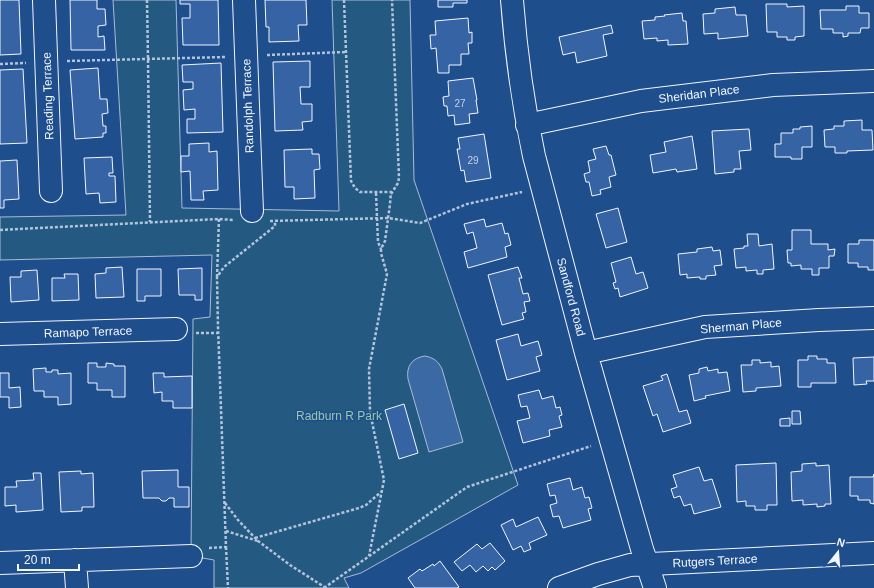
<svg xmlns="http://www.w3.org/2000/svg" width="874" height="588" font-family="Arial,sans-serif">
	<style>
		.green { fill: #245a82; stroke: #a8bbd7 }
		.water { fill: #3b69a3; stroke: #a8bbd7 }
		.building { fill: #3563a3; stroke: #f2f6ff }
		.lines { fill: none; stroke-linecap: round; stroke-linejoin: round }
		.minor-casing { stroke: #f2f6ff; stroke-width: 24 }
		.path { stroke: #b3c4dc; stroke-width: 2.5; stroke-dasharray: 3 2; stroke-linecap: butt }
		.minor { stroke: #1f4e8c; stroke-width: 22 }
		.labels { text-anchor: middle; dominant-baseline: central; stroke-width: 3; stroke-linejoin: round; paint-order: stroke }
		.number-label { font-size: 10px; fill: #c3d1e8 }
		.street-label { font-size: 12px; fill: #f2f6ff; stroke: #1f4e8c }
		.park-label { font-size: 12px; fill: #97c8a6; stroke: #1f4e8c }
	</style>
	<rect width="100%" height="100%" fill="#1f4e8c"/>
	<!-- green -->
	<path class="green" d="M113,0H176L182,208L339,211L332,0H410L414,180L518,485L361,573L344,578L349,588H214V560L191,556L193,319L210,317L212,255L0,260V217L126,215Z"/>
	<!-- water -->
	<path class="water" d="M425,356C434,358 438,361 442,369L463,442L429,452L408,379C406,366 412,358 425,356Z"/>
	<!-- building -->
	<path class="building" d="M0,0H19L21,54L0,55Z
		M70,0H97V9H105L106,25L98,26V37L104,36L105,50H71Z
		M180,0H218L219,45H183L182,18H190V4H180Z
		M265,0H306L307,25H298L299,41L269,42V27H266Z
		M438,0H467V3H453V7H438Z
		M766,4H787V7L804,6V36L795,37V40H787V37H777V32H767Z
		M846,6H859V13H869V28H861L860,33H848V36L843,37V33H833V29H821L820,10H846Z
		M735,7L736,15H746L748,36L718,39V33L704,34L703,14L715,13V9Z
		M682,13L683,21H686L688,44L668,45V40L657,41V38L644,39L642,21L655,20V17L665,16L664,15Z
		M468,18L469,33L472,32V43H468L469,54H461V65H449V73H438L436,48L431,49L430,35H436L435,21Z
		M611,25L613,33L603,35L607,56L577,63L575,52L563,55L559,37Z
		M310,61V87H300L301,104H312V121L302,122L303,130L275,131L273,62Z
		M221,63L223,132L187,133V119H195V109L184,110L183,90L193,89V82H183L182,65Z
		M98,68L100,99H107L108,113L102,114L103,126H106V133H103V137L75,139L70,70Z
		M23,69L27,143L0,144V70Z
		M473,78L477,100H476L478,113L469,114L470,123L455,125L454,115L448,116L447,106H444L443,97L449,96L448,81Z
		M862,120V130H872L873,150L847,151V153H835V147H825L824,130L834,129V126H844V121Z
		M812,126V147H802V159H791V157H775V144H781V133H793V129H800V127Z
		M749,129L751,150L739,151L741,169H734V172L715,174L712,131Z
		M484,134L491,178L466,182L464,170L461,171L457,149H460L458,138Z
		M692,136L697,169L677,172L676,169L653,173L650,155L666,152L664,142Z
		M209,143V152L217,151L218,190L203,191L204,200H191L190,171L181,172V156H189V144Z
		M606,146L609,155H611L616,175L609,177L611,187L600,190L601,194L592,196L589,182H586L584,174L590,172L588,161L596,159L593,149Z
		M312,149V154H319L320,169L314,170L315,198L294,199V187H285L284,150Z
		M112,157L113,173H109V176H115L116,202L100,203L99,193L86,194L84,158Z
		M17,160L19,199L4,200V208H0V161Z
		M618,208L627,242L606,248L596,214Z
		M484,219L486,227L502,223L505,234L508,233L511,245L505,247L507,257L468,268L464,252L477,248L473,232L467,234L464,224Z
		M792,230H811V244H828V250L835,249L834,256H829V268H819V275H812V269H801V265L791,266V263H788L787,250H792Z
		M747,234H758L759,246L772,244L774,269L763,270V274H757V270L746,271V267L736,268L734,249L744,248V246H748Z
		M859,240H874V270H868V267H858V263H848V244H859Z
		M712,247L713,251L720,250L722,265L714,266L716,275L706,276V279H700V277L687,278V274L680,275L678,254L697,252V249Z
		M631,257L636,274L643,272L648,288L620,297L618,288L615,289L613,283L616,282L611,263Z
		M122,267L124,297L96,298L95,274L106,273V268Z
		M518,267L522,278H519L523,294L528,293L530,301L524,302L526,312L522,313L524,319L502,325L488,275Z
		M202,268V300H195V295H179L178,269Z
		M137,269H161V296H145V301H137Z
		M37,270L39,300L11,302L10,277H21V271Z
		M64,274H78L79,300L52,301V278H65Z
		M518,334L521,346L538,341L542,355L536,357L540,371L507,380L496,340Z
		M808,356H817V359H827V363H835L836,383H811V387H798V360H808Z
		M874,357V381H866L867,384L854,385L853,358Z
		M752,360H760V363L771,362V367L779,366L781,386L756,388V391L743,392L741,365H752Z
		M88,363H97V367H106V363L114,364V366H125V397H112V390H97V383H88Z
		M707,367L708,371L718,369V373L727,372L730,391L705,396L706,398L694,401L689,375L699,373V369Z
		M46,368V372H52V370H58V374L71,373V404L58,405V397H44V391H34L33,369Z
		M0,373H9V388L20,387L21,407L9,408V397H0Z
		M153,373H164V377L192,376V408H173V401H162V392L154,393Z
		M667,374L679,412L687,410L691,423L663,432L657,414L653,416L643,386L663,380L661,376Z
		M539,390L542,399L553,396L556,408L560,407L562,415L559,416L562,427L549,430L550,436L523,443L517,421L530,418L527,406L521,407L518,395Z
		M404,404L418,453L399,459L385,410Z
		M792,411H800L801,424H792Z
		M790,418V426H780V419Z
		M776,463L777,505H767V510H755V506H746V501L737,502L736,465Z
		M816,463V466L829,465L831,504H825V506L817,507V504L803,505V500L792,501L791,472L802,471V464Z
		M699,467L704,481L712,479L721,507L694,514L691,504L684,506L680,496L674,498L671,489L677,487L673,475Z
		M178,470V487H189V507H174V498H169L166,501H162L159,498H143L142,471Z
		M81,471V474L93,473L94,507H82V511L61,512L59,472Z
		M33,473H41L43,510L16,512V505L5,506V487H17L16,481L34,480Z
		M874,474V504L870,503V500H858V496H850V477H873Z
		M570,478L573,490L582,487L585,498L589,497L592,508L588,509L591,520L563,528L559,516L553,517L550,505L557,503L555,495L550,496L547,484Z
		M538,517L547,535L529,543L531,549L524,552L521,546L513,550L501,525L513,519L516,527Z
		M490,543L505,561L495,570L492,567L488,571L483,566L476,572L470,565L462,571L454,562L477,544L482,549Z
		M440,561L459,587L457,588H415L408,578L420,569L422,571L433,564L434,566Z"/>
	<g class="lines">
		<defs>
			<path id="minor" d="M44,0L51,191
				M244,0L252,211
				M512,0C516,53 523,104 534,156L586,353L642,549L655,588
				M527,125L641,101L773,85L874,81
				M0,334L176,329
				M586,353L705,327L819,320L874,318
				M75,560L77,588
				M0,563L191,556
				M559,588L598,574L630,565L874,553"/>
		</defs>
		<!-- minor casing -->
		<use href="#minor" class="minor-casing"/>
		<!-- path -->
		<path class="path" d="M147,0L148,59L150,222
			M344,0L351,181L355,188L360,192H391L390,204L385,241L381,249V253L387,274L369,369L370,412L384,480L369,556
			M267,55L346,52
			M67,61L226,57
			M0,64L26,63
			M376,193L378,242L381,249
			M391,194L398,183L399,178L392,0
			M270,221L388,218L420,223L467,204L522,192
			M0,230L219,219L233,220
			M217,277L219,219
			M196,333H218
			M225,503L238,520L258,541L290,565L326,588
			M226,531L258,541
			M255,538L359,508L366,505L381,492
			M226,547L228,588
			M209,548L226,547L218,327L217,277L224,267L275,226V221
			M324,588L467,487L591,446"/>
		<!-- minor -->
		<use href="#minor" class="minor"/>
	</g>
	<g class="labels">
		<!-- number labels -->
		<g class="number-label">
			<text x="460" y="103">27</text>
			<text x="473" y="160">29</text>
		</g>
		<!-- street labels -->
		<g class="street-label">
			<text transform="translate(699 94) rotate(-7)">Sheridan Place</text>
			<text transform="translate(48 96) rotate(-92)">Reading Terrace</text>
			<text transform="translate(248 106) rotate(-92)">Randolph Terrace</text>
			<text transform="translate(571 297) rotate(75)">Sandford Road</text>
			<text transform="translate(741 326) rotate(-5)">Sherman Place</text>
			<text transform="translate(88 332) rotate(-2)">Ramapo Terrace</text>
			<text transform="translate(715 561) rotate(-3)">Rutgers Terrace</text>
		</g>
		<!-- park labels -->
		<g class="park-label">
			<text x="339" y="416">Radburn R Park</text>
		</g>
	</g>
	<!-- north arrow -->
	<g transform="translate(838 552) rotate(17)" stroke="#1f4e8c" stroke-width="3" paint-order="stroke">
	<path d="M0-3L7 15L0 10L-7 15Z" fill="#f2f6ff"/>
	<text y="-6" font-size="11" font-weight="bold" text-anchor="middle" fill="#f2f6ff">N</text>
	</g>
	<!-- scale -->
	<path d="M18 564v6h61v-6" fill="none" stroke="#f2f6ff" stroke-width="2"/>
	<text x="24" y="564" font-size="12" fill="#f2f6ff" stroke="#1f4e8c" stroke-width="3" paint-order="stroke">20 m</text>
</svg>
